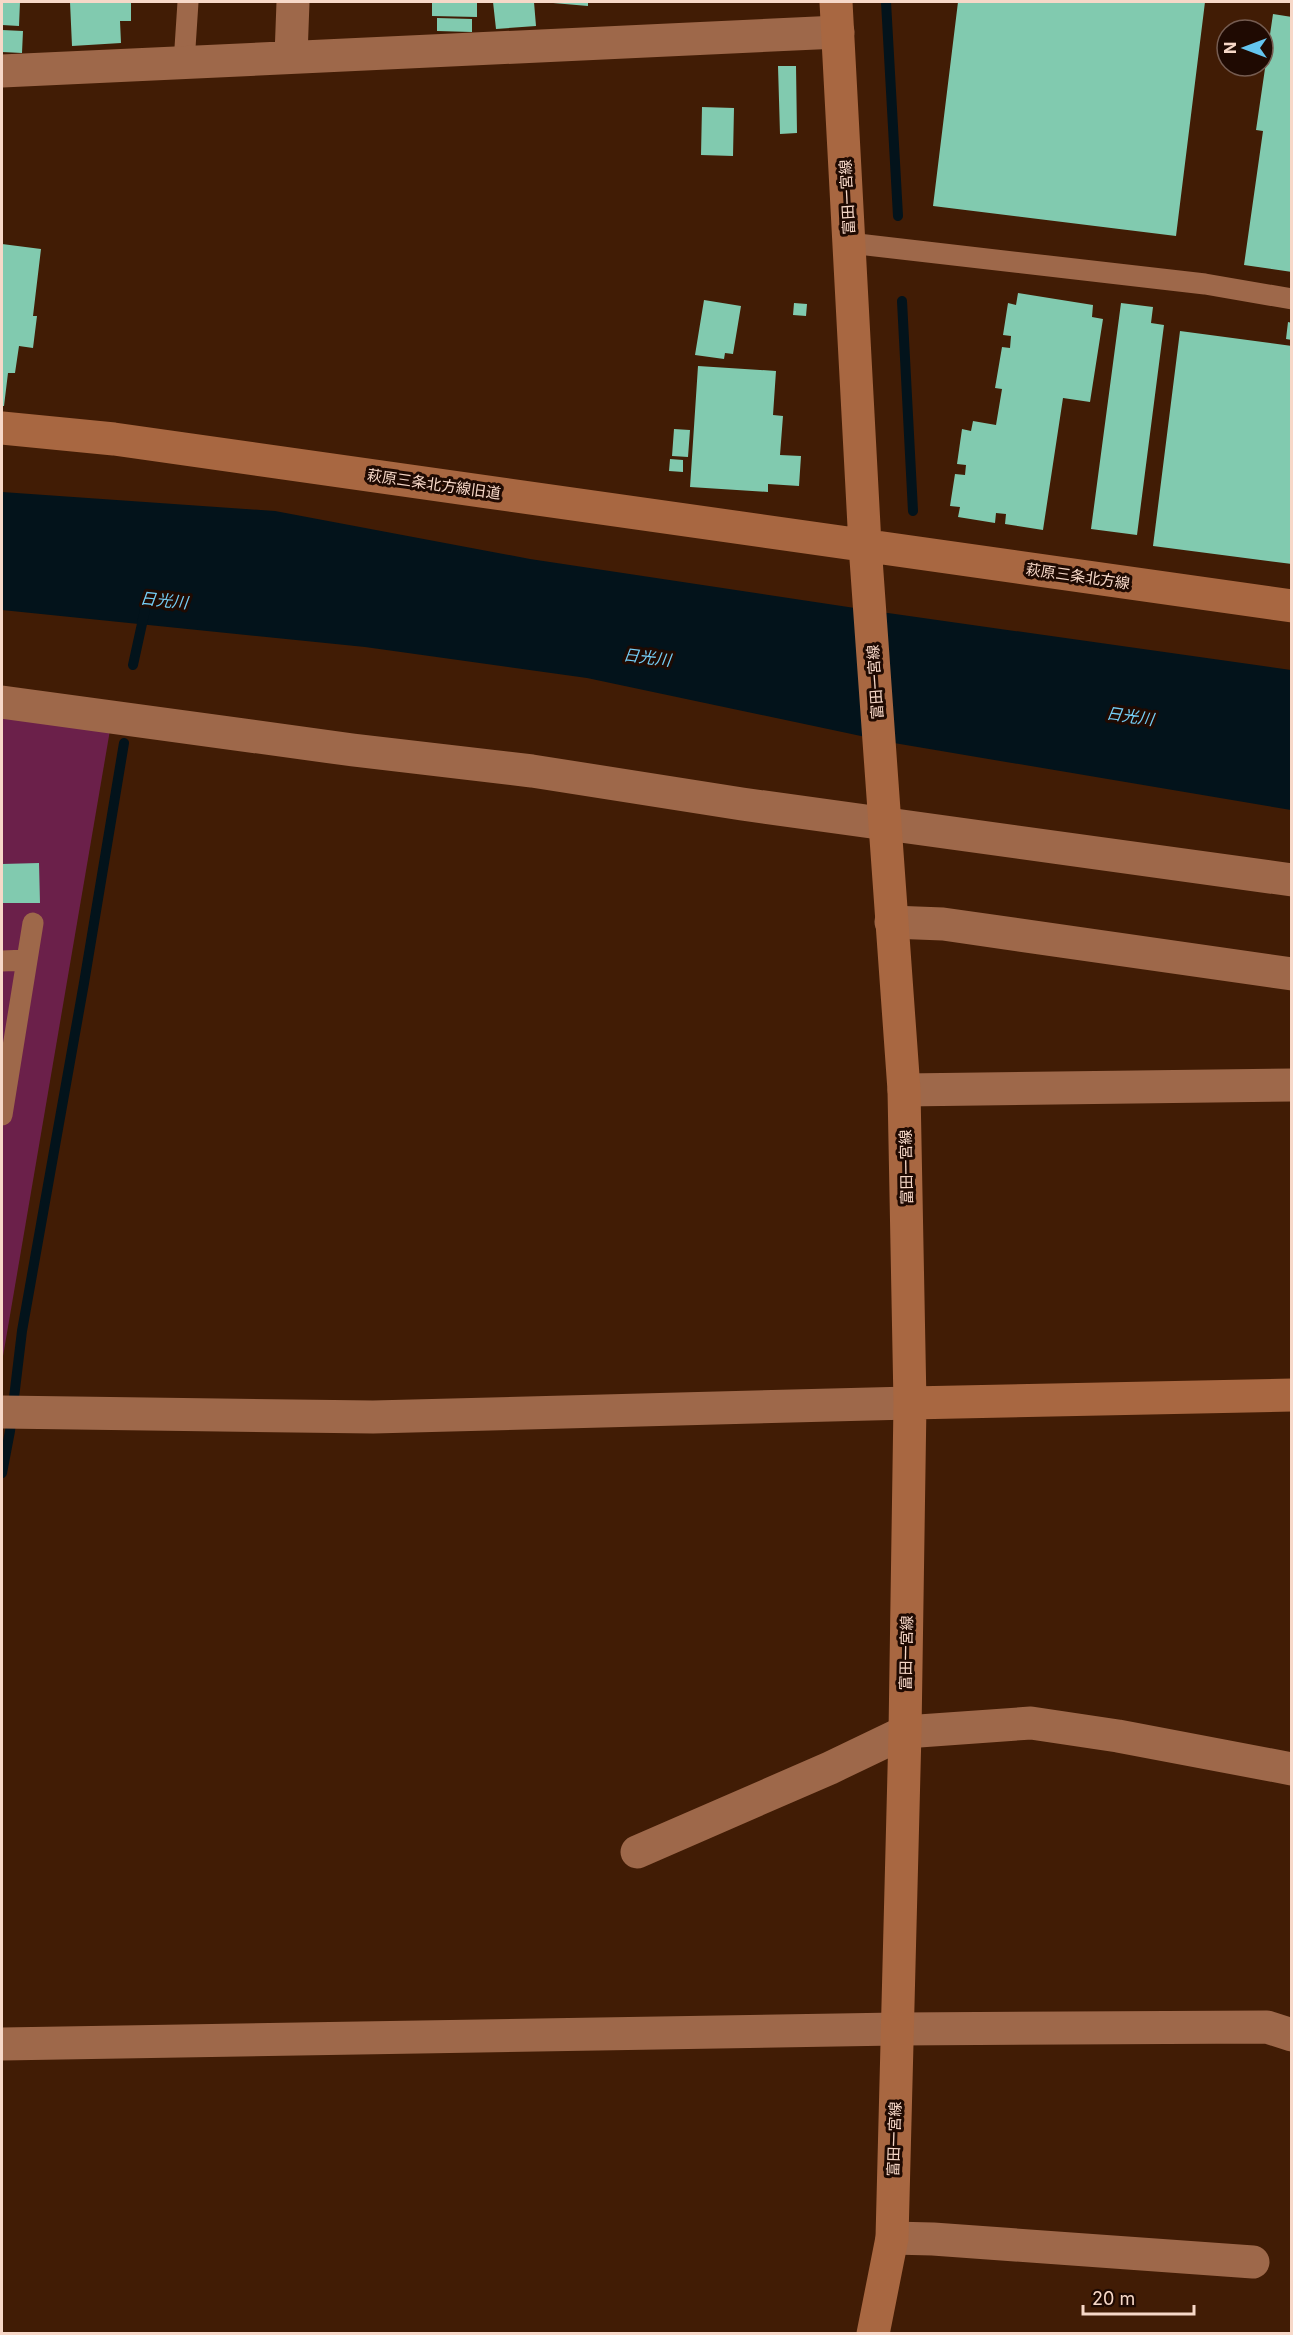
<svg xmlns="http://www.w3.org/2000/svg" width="1293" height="2335" font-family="Inter,'Noto Sans JP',sans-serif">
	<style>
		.green { fill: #6b204a }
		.water { fill: #03131b }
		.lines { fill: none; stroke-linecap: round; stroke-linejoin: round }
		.stream { stroke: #03131b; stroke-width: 10 }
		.building { fill: #81caaf }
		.lane { stroke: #9e684a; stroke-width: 21 }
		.street { stroke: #9e684a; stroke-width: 33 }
		.secondary { stroke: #a86741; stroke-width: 33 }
		.labels { text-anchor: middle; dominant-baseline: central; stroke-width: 6; stroke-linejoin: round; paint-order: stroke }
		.street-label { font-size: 15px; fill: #f7d8c8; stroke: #1f0a02 }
		.water-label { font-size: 16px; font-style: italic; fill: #75cef6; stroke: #1f0a02 }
	</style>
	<rect width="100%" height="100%" fill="#411c05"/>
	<!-- green -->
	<path class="green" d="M2,718L110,730L2,1362Z"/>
	<!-- water -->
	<path class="water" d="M2,492L275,511L530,559L888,613L1291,670V810L894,743L587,678L365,647L2,610Z"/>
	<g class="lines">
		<!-- stream -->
		<path class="stream" d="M886,2L898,216
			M902,301L913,511
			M133,665L145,610
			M2,1473L10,1431L22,1331L84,983L124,743"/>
	</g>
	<!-- building -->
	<path class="building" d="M2,2H20L19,26L2,25Z
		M70,2H131V21H120L121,43L72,46Z
		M432,2H477V17L432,16Z
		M493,2H534L536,26L496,29Z
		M553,2H588V6L553,3Z
		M958,2H1205L1176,236L933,206Z
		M1273,14L1292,17V272L1244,265L1263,131L1256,130Z
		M437,18L472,19V32L437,31Z
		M2,30L23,31L22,53L2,52Z
		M778,66H796L797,133L780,134Z
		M702,107L734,108L733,156L701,155Z
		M2,244L41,249L33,316H37L33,348L19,346L15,373H8L4,406H2Z
		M1018,293L1093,305L1092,317L1103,319L1090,402L1063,398L1043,530L1005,524L1006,514L996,513L995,523L958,517L960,507L950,506L955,474L965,475L966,465L957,464L962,429L971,431L973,421L996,425L1002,389L995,388L1002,347L1010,348L1011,336L1003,335L1008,303L1016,305Z
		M704,300L741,306L733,354L725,353L724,359L695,355Z
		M794,303L807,304L806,316L793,315Z
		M1121,303L1153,307L1151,323L1164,325L1137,535L1091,529Z
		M1288,322L1292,323V340L1286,339Z
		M1180,331L1292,346V564L1153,546Z
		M698,366L776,371L773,415L783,416L780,455L801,456L799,486L768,484V492L690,487Z
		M674,429L690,430L688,457L672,456Z
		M670,459L683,460V472L669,471Z
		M39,863L40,903H2V864Z"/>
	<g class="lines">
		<!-- lane -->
		<path class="lane" d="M184,63L188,2
			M849,243L1205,284L1292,299
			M2,961L27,960
			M2,1115L33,923"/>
		<!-- street -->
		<path class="street" d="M291,56L293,2
			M2,71L838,32
			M2,702L353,750L532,771L742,804L1292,880
			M891,922L943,924L1292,974
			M904,1090L1292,1085
			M2,1412L373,1417L910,1403
			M637,1852L830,1768L905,1732L1031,1723L1118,1736L1292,1769
			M2,2044L897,2029L1267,2027L1292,2035
			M892,2238L933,2239L1253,2262"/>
		<!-- secondary -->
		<path class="secondary" d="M836,2L865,545L904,1090L910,1403L905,1732L892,2238L873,2334
			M2,428L114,439L1292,606
			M910,1403L1292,1395"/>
	</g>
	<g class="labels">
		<!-- street labels -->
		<g class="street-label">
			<text transform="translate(847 197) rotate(-93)">富田一宮線</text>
			<text transform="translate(434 484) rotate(8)">萩原三条北方線旧道</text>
			<text transform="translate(1078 576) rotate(8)">萩原三条北方線</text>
			<text transform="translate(875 682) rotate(-94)">富田一宮線</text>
			<text transform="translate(906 1167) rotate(-91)">富田一宮線</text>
			<text transform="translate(906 1653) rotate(-89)">富田一宮線</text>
			<text transform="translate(894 2139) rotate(-88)">富田一宮線</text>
		</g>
		<!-- water labels -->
		<g class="water-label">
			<text transform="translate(164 600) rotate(6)">日光川</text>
			<text transform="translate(647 657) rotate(7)">日光川</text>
			<text transform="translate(1130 716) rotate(8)">日光川</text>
		</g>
	</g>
	<!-- border -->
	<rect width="1293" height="2335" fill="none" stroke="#f7d8c8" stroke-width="6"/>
	<!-- north arrow -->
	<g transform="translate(1245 48) rotate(270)"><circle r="28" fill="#1f0a02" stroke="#755c51" stroke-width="1.5"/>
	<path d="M0-4.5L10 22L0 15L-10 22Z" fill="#65c5ef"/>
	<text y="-9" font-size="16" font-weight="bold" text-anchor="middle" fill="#f7d8c8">N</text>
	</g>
	<!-- scale -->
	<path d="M1083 2305v9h111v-9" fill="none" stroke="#f7d8c8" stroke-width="3"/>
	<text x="1092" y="2305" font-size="18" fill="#f7d8c8" stroke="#1f0a02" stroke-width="4.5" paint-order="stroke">20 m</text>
</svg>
